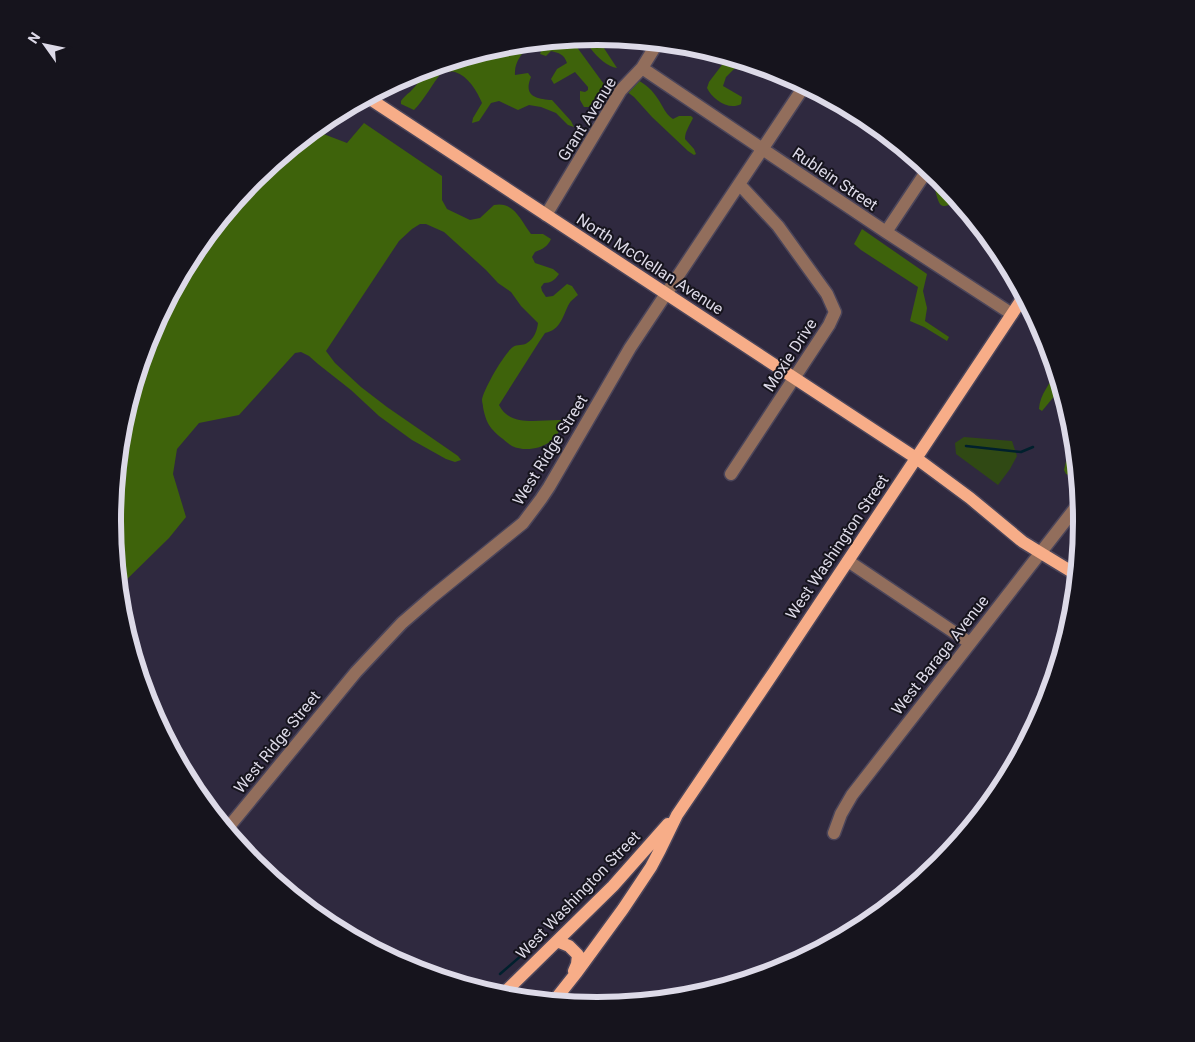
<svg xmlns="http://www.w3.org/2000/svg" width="1195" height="1042" font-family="Roboto,sans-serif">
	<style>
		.green { fill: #304914 }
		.forest { fill: #3e630b }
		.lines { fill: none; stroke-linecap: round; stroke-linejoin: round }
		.stream { stroke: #00202d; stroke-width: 2.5 }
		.minor-casing { stroke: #4b455a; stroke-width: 15 }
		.major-casing { stroke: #4b455a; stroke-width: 15 }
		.minor { stroke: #926e5c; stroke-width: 12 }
		.major { stroke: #f7ad88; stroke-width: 12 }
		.labels { text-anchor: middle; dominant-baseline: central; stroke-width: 4; stroke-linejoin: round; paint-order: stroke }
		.street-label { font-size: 16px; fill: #dddae8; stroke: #16141d }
		.rim { fill: none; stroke: #dddae8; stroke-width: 6 }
	</style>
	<rect width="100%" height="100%" fill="#2f293f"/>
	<!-- green -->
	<path class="green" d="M964,437L1012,441L1017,456L1010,469L998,485L956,454L955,443Z"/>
	<!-- forest -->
	<path class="forest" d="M596,36L617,68C608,67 597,57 591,49C587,44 585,40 579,38Z
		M571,39L606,87L603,96L596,107H584L580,100V91L585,92L588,90V87L575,72L554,84L551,79L557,69L567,63C564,54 559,53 551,51L546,56L540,54L545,41Z
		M531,43C523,53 514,61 515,75L528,73L531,77C523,96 536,99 552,100L571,121L574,127L568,125L556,113L541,107L529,105L518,110L499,101L491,103L479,121L472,123L473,118L482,103C477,91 468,76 455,72C451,71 446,72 442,72C432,84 425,99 414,110L401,104V101C404,97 406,95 410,92C417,85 423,76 428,68L503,46Z
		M728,57L745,62V65L739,70L735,68L726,77L723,86L742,97L741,104C729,111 712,99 707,88L709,82Z
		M637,80C646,84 652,90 658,99C663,106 665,114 673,119L679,116H691L693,118C690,125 685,131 685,139L694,149L696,154L694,155L688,151L652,117L634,97L626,91Z
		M364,123L442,176V200L447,209L470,220L480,218L494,205C514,201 521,221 531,234H543L551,239C548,246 543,249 535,252L532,257L535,263L553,269L559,274C555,280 551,283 544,283L541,287L542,291L546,297L553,296L567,284L572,286L578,295C575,298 571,300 569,304C563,315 561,330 545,333L539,342L499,405C510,428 541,419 562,420C561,444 531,455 512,446C509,444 505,441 503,439C490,429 486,423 483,407C483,405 482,402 482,400C483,390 505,352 513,347C517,344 523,346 527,343C534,339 537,331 538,323L521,306L511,292L498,283L486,270L444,232L426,224H420L412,229L399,241L326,351L335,363L361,387L387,407L458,456L461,460L455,462L446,459L412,440L379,416L351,390L318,364L309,356L301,352L295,353L239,415L199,423L177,449L173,474L186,517L169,538L119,587L113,521L122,426L150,335L195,251L255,178L273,163H277L297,144L313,130L347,143Z
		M933,172L940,178L953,194L949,205L945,206C944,206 942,206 941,205C936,200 933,179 933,172Z
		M862,229L927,274L923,291L927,308L925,321L949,337L947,341L924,327L910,321L918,287L861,250L854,244Z
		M1056,372L1061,388L1042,411L1039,409C1040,394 1050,384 1056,372Z
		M1075,448L1078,476L1073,477L1066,474L1064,470C1066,461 1067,453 1075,448Z"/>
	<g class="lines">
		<!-- stream -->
		<path class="stream" d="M966,446L1021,452L1033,447
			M500,974L538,941
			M482,990L489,983"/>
		<defs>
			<path id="minor" d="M642,68L886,232L1012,314
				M546,215L621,90L642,68L658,42
				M886,232L928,169
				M731,474L829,325L835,312L827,294L778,226L739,184
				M848,561L970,643
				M227,829L356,672L402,623L432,597L523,523L541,499L549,487L630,348L805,85
				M834,833L841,814L852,795L1080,502"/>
			<path id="major" d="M367,97L916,458L970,498L1023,542L1077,575
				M557,941L569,946L578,955L577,964L574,971
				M501,996L613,886L668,824
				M554,1001L577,972L623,909L651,867L660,850L677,815L774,672L1024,296"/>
		</defs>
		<!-- minor casing -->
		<use href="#minor" class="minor-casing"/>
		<!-- major casing -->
		<use href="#major" class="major-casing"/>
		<!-- minor -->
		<use href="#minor" class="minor"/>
		<!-- major -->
		<use href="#major" class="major"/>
	</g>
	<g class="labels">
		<!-- street labels -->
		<g class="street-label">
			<text transform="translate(587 119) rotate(-58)">Grant Avenue</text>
			<text transform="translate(835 179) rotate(34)">Rublein Street</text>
			<text transform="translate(650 264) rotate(33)">North McClellan Avenue</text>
			<text transform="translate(790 355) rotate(-57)">Moxie Drive</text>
			<text transform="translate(550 450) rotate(-58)">West Ridge Street</text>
			<text transform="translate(837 547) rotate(-56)">West Washington Street</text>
			<text transform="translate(940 655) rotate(-52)">West Baraga Avenue</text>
			<text transform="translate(277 742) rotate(-51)">West Ridge Street</text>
			<text transform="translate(578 895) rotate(-46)">West Washington Street</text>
		</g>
	</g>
	<!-- crop -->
	<path d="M0 0H1195V1042H0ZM121 521a476 476 0 1 1 952 0a476 476 0 1 1-952 0Z" fill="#16141d" fill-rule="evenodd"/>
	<path class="rim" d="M121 521a476 476 0 1 1 952 0a476 476 0 1 1-952 0Z"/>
	<!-- north arrow -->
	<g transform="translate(45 45) rotate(303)" stroke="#16141d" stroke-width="4" paint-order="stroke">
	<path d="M0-4L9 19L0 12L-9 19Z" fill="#dddae8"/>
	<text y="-8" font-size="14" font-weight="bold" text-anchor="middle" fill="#dddae8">N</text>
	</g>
</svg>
